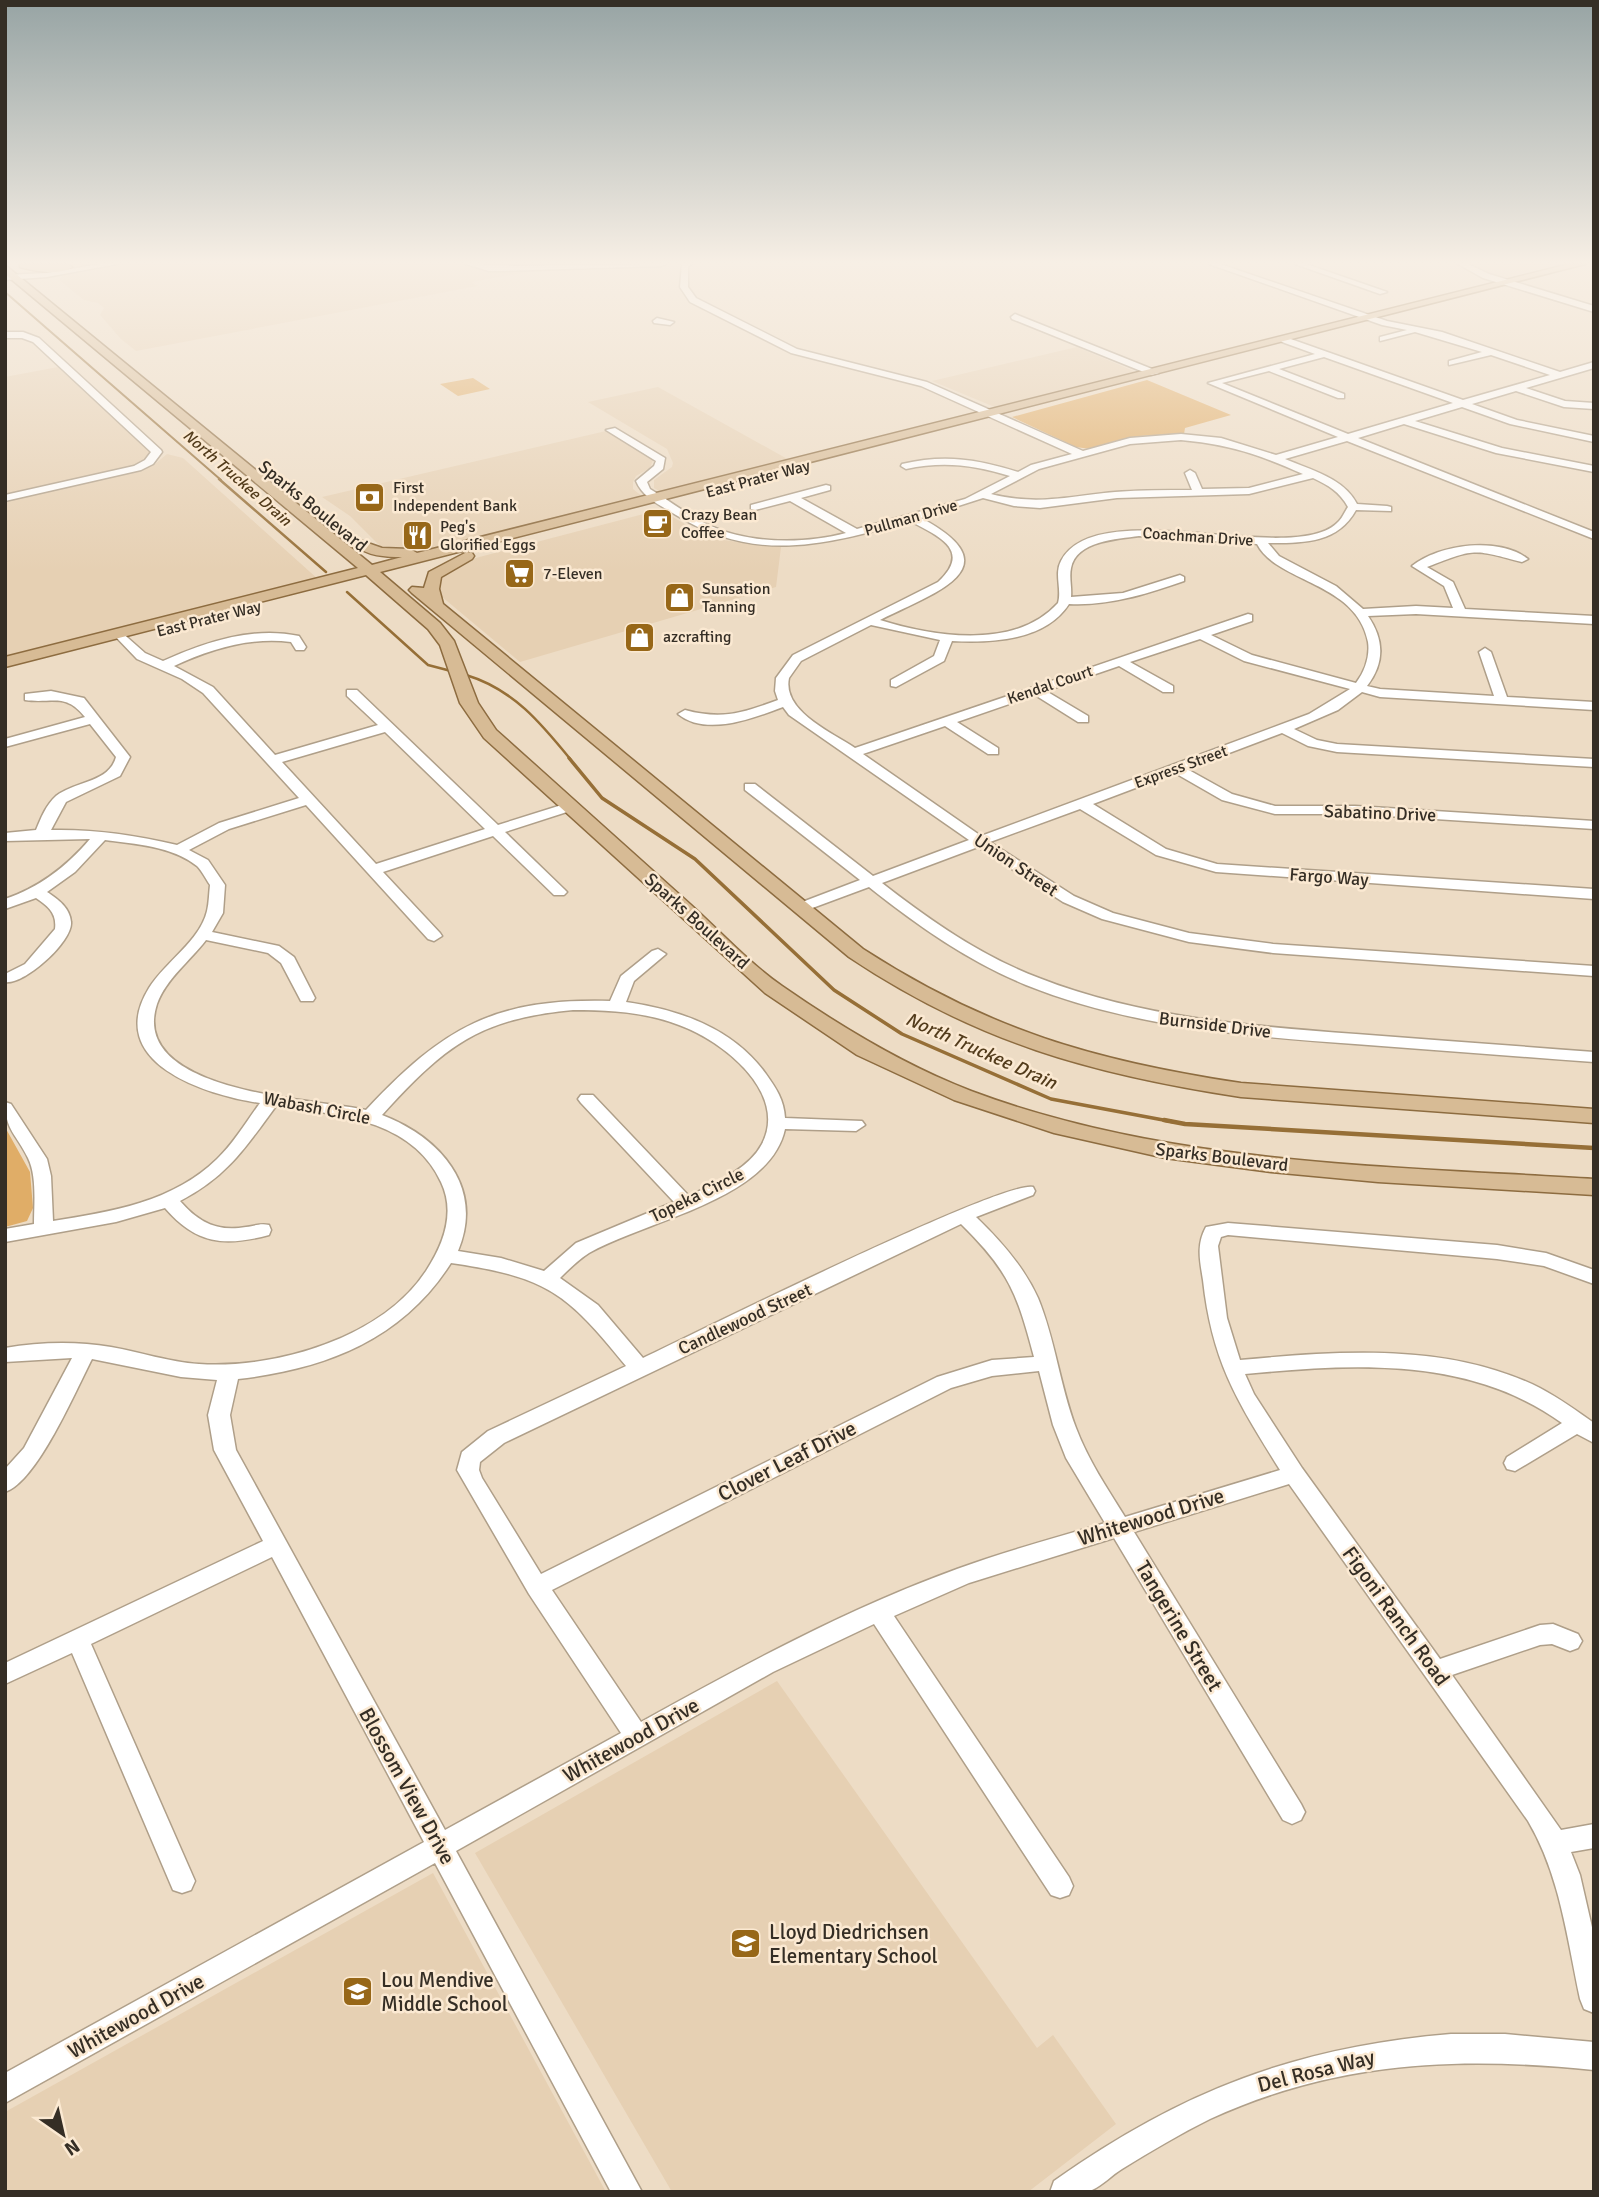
<svg xmlns="http://www.w3.org/2000/svg" width="1599" height="2197" font-family="Signika,sans-serif">
	<style>
		.built { fill: #e6d0b3 }
		.green { fill: #e0ad67 }
		.lines { fill: none; stroke-linecap: round; stroke-linejoin: round }
		.stream-far3 { stroke: #966f37; stroke-width: 2 }
		.stream-far2 { stroke: #966f37; stroke-width: 2.5 }
		.stream-far1 { stroke: #966f37; stroke-width: 3.5 }
		.stream { stroke: #966f37; stroke-width: 4.5 }
		.minor-casing { stroke: #af9f89; stroke-width: 3 }
		.major-casing { stroke: #8d6c40; stroke-width: 3 }
		.minor { fill: #fff; fill-rule: evenodd }
		.major { fill: #d7bb95; fill-rule: evenodd }
		.labels { text-anchor: middle; dominant-baseline: central; stroke-width: 5; stroke-linejoin: round; paint-order: stroke }
		.far-water-label { font-size: 16px; font-style: italic; fill: #533c1c; stroke: #fbe9d2 }
		.far-street-label { font-size: 16px; fill: #352e25; stroke: #fbe9d2 }
		.far-poi-label { font-size: 16px; fill: #352e25; stroke: #fbe9d2; text-anchor: start }
		.street-label { font-size: 18px; fill: #352e25; stroke: #fbe9d2 }
		.water-label { font-size: 19px; font-style: italic; fill: #533c1c; stroke: #fbe9d2 }
		.near-street-label { font-size: 21px; fill: #352e25; stroke: #fbe9d2 }
		.near-poi-label { font-size: 21px; fill: #352e25; stroke: #fbe9d2; text-anchor: start }
	</style>
	<rect width="100%" height="100%" fill="#eddcc5"/>
	<!-- built -->
	<path class="built" d="M34,264H551L552,271L527,272L472,282L477,286L136,351L121,339L100,315L104,308L98,303L84,300L59,280L63,275L52,266Z
		M1471,264H1560L1505,278L1484,271Z
		M1077,347L1136,372L997,408L932,381Z
		M58,367L147,448L150,455L143,461L129,467L5,494V377Z
		M658,387L791,461L664,493L659,491L654,488V480L672,467L673,463L667,449L588,402Z
		M606,431L653,460L650,468L636,476L633,482V489L643,497L435,550L383,549L350,516L322,497Z
		M167,454L183,458L319,580L5,660V501L140,471L155,464Z
		M655,511L664,512L692,528L723,540L781,547L776,587L520,662L441,596L436,588L442,574L468,560Z
		M777,1681L1037,2048L1053,2035L1116,2124L1028,2192H672L475,1853Z
		M433,1873L606,2192H5V2112Z"/>
	<!-- green -->
	<path class="green" d="M473,378L490,389L458,396L440,384Z
		M1147,380L1231,415L1185,428L1184,434L1139,436L1090,449L1076,447L1012,417Z
		M5,1127L30,1172L33,1208L27,1221L5,1227Z"/>
	<g class="lines">
		<!-- stream-far3 -->
		<path class="stream-far3" d="M5,292L221,480"/>
		<!-- stream-far2 -->
		<path class="stream-far2" d="M219,479L326,572
			M347,592L428,665L451,671
			M466,675C513,689 541,723 571,760"/>
		<!-- stream-far1 -->
		<path class="stream-far1" d="M569,758L602,798L695,859L834,990L902,1034L1051,1099L1174,1122"/>
		<!-- stream -->
		<path class="stream" d="M1164,1120L1185,1124L1594,1148"/>
		<defs>
			<path id="minor" d="M100,264H117L47,277L5,280V275L47,273Z
				M466,264C472,264 511,265 514,266L666,264L662,266L500,271H489Z
				M682,264H691L688,267V287L696,298L797,349L927,382L1083,451L1130,438L1181,434L1221,438L1276,455L1338,437L1208,383L1315,354L1282,342L1280,340L1285,337L1463,400L1550,375L1491,355L1449,365V361L1482,352L1415,332L1380,341V337L1407,330L1382,325L1209,264H1220L1387,321L1442,332L1560,372L1594,362V368L1526,388L1565,401L1594,403V409L1564,407L1516,391L1472,404L1517,420L1594,436V442L1510,424L1462,407L1415,421L1502,448L1594,466V472L1496,453L1404,424L1358,438L1594,532V539L1347,441L1285,459C1311,470 1344,478 1357,504L1387,506L1391,507V511L1356,510C1337,544 1303,543 1268,543L1279,556L1336,586L1363,609L1416,606L1453,608L1444,586L1412,566C1439,544 1499,536 1528,559L1522,562C1472,549 1476,548 1427,567L1453,582L1465,609L1594,616V624L1416,614L1368,616C1384,639 1385,663 1367,686L1380,689L1494,696L1479,652L1485,648L1491,652L1507,697L1594,702V710L1380,697L1362,692L1338,710L1294,729L1317,740L1337,744L1594,759V767L1337,752L1308,746L1282,733L1187,769L1232,794L1275,806H1355L1594,821V829L1355,814H1275L1222,800L1175,773L1093,804L1166,849L1217,864L1594,889V899L1216,872L1156,855L1080,809L990,842L1074,896L1113,913L1189,933L1273,944L1594,966V976L1273,953L1189,942L1102,919L1063,902L978,847L882,883C931,921 981,956 1039,978C1141,1018 1249,1026 1356,1034C1435,1040 1515,1046 1594,1052V1062C1514,1056 1435,1050 1355,1044C1244,1036 1131,1027 1026,985C968,961 918,926 869,887L807,910H797L794,907L797,904L860,880L745,790V784H755L873,876L969,840L789,715L783,707C754,718 706,737 678,714L685,710C722,720 743,713 778,700L775,691L776,678L793,655L938,582C973,550 938,536 910,521C826,545 755,564 676,515C660,505 643,498 636,481L654,466L656,461L606,430L615,428L665,458L663,469L647,482L650,489C670,501 690,517 711,526C750,544 805,544 846,533L790,501L755,510L751,509V505L826,485L830,486V490L801,498L857,529L965,499L1010,476C973,465 944,461 906,469L901,466L902,464C944,454 977,459 1018,472L1031,465L1072,454L921,386L791,353L690,302L680,287ZM1324,357L1453,403L1348,434L1222,383L1269,371L1338,398H1344V394L1279,369ZM1181,440C1232,445 1257,454 1303,474L1249,488L1202,489L1195,473L1190,470L1185,473L1192,490C1166,490 1141,490 1115,492C1069,496 1038,506 991,494L1039,469L1130,444ZM1313,478C1328,485 1340,492 1348,507C1345,511 1343,517 1339,521C1297,569 1096,492 1061,561C1054,574 1062,589 1058,603C1016,650 934,637 880,620C934,593 1015,568 921,518L983,498L1014,506L1040,508L1117,498L1249,494ZM1139,536L1257,544C1277,583 1357,582 1368,642C1370,656 1365,671 1356,683L1252,655L1211,635L1252,621V615L1248,614L855,748C831,732 782,711 789,678L801,661L871,625L940,640L934,656L891,680V686L896,687L944,661L952,641C992,643 1045,641 1069,604C1110,606 1146,594 1184,581V577L1180,575L1123,593L1071,597C1072,587 1069,578 1071,568C1076,541 1117,539 1139,536ZM1200,639L1244,661L1350,689L1309,714L981,836L863,754L945,726L988,754H998V748L957,722L1035,695L1078,722H1088V716L1046,691L1119,666L1163,692H1173V686L1130,662Z
				M1295,264H1306L1387,292L1380,294Z
				M1458,264H1468L1489,274L1594,306V312L1483,278Z
				M1015,314L1157,371L1159,373L1151,375L1012,319L1011,317Z
				M657,318L674,322L670,325L654,323L653,321Z
				M5,332H23L39,338L161,450L162,452L153,464L141,470L5,501V495L134,466L145,460L151,452L33,342L22,338H5Z
				M119,630L145,653L163,661C205,642 253,626 299,636L306,647L304,650H296L291,642C249,637 211,649 174,666L213,687L275,755L378,725L347,696V690H357L498,825L568,803L575,807L573,810L505,832L564,889L567,892L564,895H554L493,836L383,872L440,933L442,936L434,941L428,939L306,805L229,829L189,850L208,860L225,885L223,913L212,932L279,946L294,957L315,998L313,1001H301L281,963L268,953L206,940C190,961 166,979 157,1004C128,1093 315,1099 366,1110C444,1027 494,998 610,1001L621,976L652,951L658,949L666,954L634,981L626,1002C680,1010 733,1028 766,1074C776,1088 784,1100 785,1118L862,1121L865,1125L856,1131L785,1129C770,1200 644,1221 589,1253C578,1260 569,1269 560,1278L598,1305L643,1358C692,1335 1005,1179 1033,1187L1035,1191L1033,1195L976,1217C1001,1241 1024,1267 1038,1298C1055,1339 1060,1386 1076,1428C1088,1460 1107,1488 1125,1517L1280,1470C1237,1401 1212,1362 1203,1280C1200,1261 1196,1245 1206,1227L1228,1223L1497,1245L1546,1253L1594,1270V1284L1544,1266L1497,1259L1228,1235L1221,1237L1218,1246L1227,1318L1240,1360C1339,1351 1448,1342 1540,1388C1559,1398 1577,1411 1594,1423V1443L1577,1434L1515,1471L1507,1469L1504,1463L1507,1457L1562,1423C1469,1356 1353,1364 1245,1374L1254,1394L1302,1468L1440,1659L1540,1625L1553,1624L1578,1634L1582,1641L1578,1648L1570,1651L1552,1644L1540,1645L1452,1675L1561,1830L1594,1824V1848L1571,1852L1580,1875L1594,1936V2013L1584,2009L1580,1999C1567,1938 1560,1875 1528,1821L1289,1484L1134,1532L1301,1804L1305,1812L1301,1820L1292,1824L1283,1820L1114,1538L969,1583L894,1616L1069,1877L1073,1886L1069,1895L1060,1898L1051,1895L874,1624L773,1672L456,1851L642,2192H611L435,1863L5,2103V2073L424,1842L272,1557L91,1644L195,1881L191,1890L182,1893L173,1890L72,1653L5,1684V1663L263,1541L214,1450L208,1415L217,1380L181,1377L92,1359C76,1390 37,1482 5,1492V1469L24,1448L72,1358L5,1362V1348C40,1342 76,1341 111,1347C140,1352 169,1362 199,1364C276,1369 382,1338 426,1271C443,1245 456,1213 441,1182C412,1119 336,1114 276,1106C246,1147 227,1177 180,1201C199,1223 218,1232 246,1227C255,1226 260,1223 269,1225L271,1230L269,1235C224,1247 196,1244 165,1208L116,1222L5,1242V1229L34,1224C34,1204 37,1176 28,1158C17,1135 5,1130 5,1102L11,1104L47,1159L51,1176L53,1221C111,1212 173,1202 217,1159C234,1143 246,1122 260,1103C206,1095 103,1063 149,988C165,962 200,941 207,911C209,903 209,893 210,885C206,879 202,871 197,866C172,846 135,844 105,840L75,872L47,892C58,899 70,908 71,922C73,941 25,985 5,982V974L25,964L55,929C57,913 48,906 36,898L5,909V899C40,887 66,867 90,839L5,841V833L36,830C41,818 46,805 56,796C75,781 109,783 116,757L90,724L5,747V739L85,717C65,692 52,704 25,700V694L51,691L84,698L130,757L120,776L66,802L51,830C94,829 135,835 177,845L219,823L299,798L203,693L182,679L137,659L113,634ZM385,732L485,829L376,864L282,762ZM573,1010C610,1010 645,1012 679,1025C721,1040 789,1092 762,1144C749,1169 714,1184 689,1196L593,1095H581L578,1099L581,1103L674,1202L576,1243L544,1271L501,1258L458,1251C485,1186 439,1137 382,1115C445,1046 478,1019 573,1010ZM961,1224C1009,1271 1017,1293 1034,1357L992,1360L937,1377L541,1574L482,1478L479,1470L480,1462L504,1443ZM451,1263C547,1277 566,1292 626,1366L488,1431L462,1452L457,1470L529,1594L621,1733L445,1830L236,1450L230,1415L238,1379C325,1369 402,1340 451,1263ZM1039,1371L1053,1425L1066,1458L1105,1523C1056,1538 1005,1551 957,1569C847,1609 744,1665 641,1722L552,1590L951,1388L992,1376Z
				M1451,2034H1505L1594,2042V2070C1458,2056 1336,2061 1210,2119C1180,2134 1151,2151 1122,2169C1112,2175 1103,2185 1092,2190C1082,2195 1062,2192 1050,2192L1054,2181C1181,2091 1296,2047 1451,2034Z"/>
			<path id="major" d="M20,264H67L72,267C59,276 35,271 20,267Z
				M1569,264H1585L380,572L440,623L454,641L478,703L496,730C561,788 625,846 690,904C720,931 749,963 782,986C841,1027 904,1065 971,1091C1169,1165 1386,1166 1594,1179V1195L1378,1182L1271,1172L1165,1158L1054,1133L954,1100L857,1055L765,993L484,738L460,703L440,645L428,629L366,575L5,667V657L358,568L5,274V265L372,565L402,557C385,557 367,556 355,545L357,542L362,541L382,548L410,549L417,553Z
				M467,552L472,553L474,556L472,559L441,577L439,589L443,604L863,949C988,1030 1095,1061 1241,1083L1594,1109V1123L1241,1097C1091,1074 976,1042 849,957L412,593L409,590L412,587L424,588L429,572Z"/>
		</defs>
		<!-- minor casing -->
		<use href="#minor" class="minor-casing"/>
		<!-- major casing -->
		<use href="#major" class="major-casing"/>
		<!-- minor -->
		<use href="#minor" class="minor"/>
		<!-- major -->
		<use href="#major" class="major"/>
	</g>
	<!-- sky -->
	<linearGradient id="sky" x2="0" y2="1"><stop stop-color="#97a4a4"/><stop offset="0.46" stop-color="#f7efe5"/><stop offset="1" stop-color="#f7efe5" stop-opacity="0"/></linearGradient>
	<rect width="1599" height="571" fill="url(#sky)"/>
	<!-- icons -->
	<defs>
		<symbol id="bank-square" viewBox="-11 -11 22 22"><rect x="-9" y="-9" width="18" height="18" rx="4" fill="#976718" stroke="#fbe9d2"/><path d="M-6-4H6V4H-6ZM0-2.3a2.3 2.3 0 1 0 0 4.6a2.3 2.3 0 1 0 0-4.6Z" fill="#fff"/></symbol>
		<symbol id="cafe-square" viewBox="-11 -11 22 22"><rect x="-9" y="-9" width="18" height="18" rx="4" fill="#976718" stroke="#fbe9d2"/><path d="M-5.5-4.5H6V0H3Q3 3.5 0 3.5H-2.5Q-5.5 3.5-5.5 0ZM3-3.2v2h1.7v-2ZM-6 4.5H4V6H-6Z" fill="#fff"/></symbol>
		<symbol id="restaurant-square" viewBox="-11 -11 22 22"><rect x="-9" y="-9" width="18" height="18" rx="4" fill="#976718" stroke="#fbe9d2"/><path d="M-5-6h1v4h1v-4h1v4h1v-4h1v5L-1.5 .5V6h-2V.5L-5-1ZM5-6V6H3V1.5H1.5Q1.5-4 5-6Z" fill="#fff"/></symbol>
		<symbol id="supermarket-square" viewBox="-11 -11 22 22"><rect x="-9" y="-9" width="18" height="18" rx="4" fill="#976718" stroke="#fbe9d2"/><path d="M-6-5.5h2.5l.6 2H6L4.5 2H-2.5L-4.4-4H-6ZM-1.5 3.2a1.3 1.3 0 1 0 .1 0ZM3 3.2a1.3 1.3 0 1 0 .1 0Z" fill="#fff"/></symbol>
		<symbol id="shop-square" viewBox="-11 -11 22 22"><rect x="-9" y="-9" width="18" height="18" rx="4" fill="#976718" stroke="#fbe9d2"/><path d="M-5-2.5h2.3a2.7 3.5 0 0 1 5.4 0H5L5.5 6h-11ZM-1.5-2.5h3a1.5 2.3 0 0 0-3 0Z" fill="#fff"/></symbol>
		<symbol id="school-square" viewBox="-11 -11 22 22"><rect x="-9" y="-9" width="18" height="18" rx="4" fill="#976718" stroke="#fbe9d2"/><path d="M0-5L7-2L0 1L-7-2ZM-4 1L0 2.5L4 1V4Q0 6-4 4Z" fill="#fff"/></symbol>
	</defs>
	<g fill-rule="evenodd">
		<use href="#bank-square" x="352" y="480" width="35" height="35"/>
		<use href="#cafe-square" x="640" y="506" width="35" height="35"/>
		<use href="#restaurant-square" x="400" y="518" width="35" height="35"/>
		<use href="#supermarket-square" x="502" y="556" width="35" height="35"/>
		<use href="#shop-square" x="662" y="580" width="35" height="35"/>
		<use href="#shop-square" x="622" y="620" width="35" height="35"/>
		<use href="#school-square" x="728" y="1926" width="35" height="35"/>
		<use href="#school-square" x="340" y="1974" width="35" height="35"/>
	</g>
	<g class="labels">
		<!-- far-water labels -->
		<g class="far-water-label">
			<text transform="translate(237 478) rotate(41)">North Truckee Drain</text>
		</g>
		<!-- far-street labels -->
		<g class="far-street-label">
			<text transform="translate(758 479) rotate(-15)">East Prater Way</text>
			<text transform="translate(911 518) rotate(-16)">Pullman Drive</text>
			<text transform="translate(1198 537) rotate(4)">Coachman Drive</text>
			<text transform="translate(209 619) rotate(-14)">East Prater Way</text>
			<text transform="translate(1050 685) rotate(-19)">Kendal Court</text>
			<text transform="translate(1181 767) rotate(-20)">Express Street</text>
		</g>
		<!-- far-poi labels -->
		<g class="far-poi-label">
			<text x="393" y="488">First<tspan x="393" dy="18">Independent Bank</tspan></text>
			<text x="681" y="515">Crazy Bean<tspan x="681" dy="18">Coffee</tspan></text>
			<text x="440" y="527">Peg's<tspan x="440" dy="18">Glorified Eggs</tspan></text>
			<text x="543" y="574">7-Eleven</text>
			<text x="702" y="589">Sunsation<tspan x="702" dy="18">Tanning</tspan></text>
			<text x="663" y="637">azcrafting</text>
		</g>
		<!-- street labels -->
		<g class="street-label">
			<text transform="translate(313 506) rotate(39)">Sparks Boulevard</text>
			<text transform="translate(1380 813) rotate(2)">Sabatino Drive</text>
			<text transform="translate(1016 865) rotate(34)">Union Street</text>
			<text transform="translate(1329 877) rotate(4)">Fargo Way</text>
			<text transform="translate(697 921) rotate(42)">Sparks Boulevard</text>
			<text transform="translate(1215 1025) rotate(7)">Burnside Drive</text>
			<text transform="translate(317 1108) rotate(11)">Wabash Circle</text>
			<text transform="translate(1222 1157) rotate(7)">Sparks Boulevard</text>
			<text transform="translate(697 1195) rotate(-26)">Topeka Circle</text>
			<text transform="translate(745 1319) rotate(-25)">Candlewood Street</text>
		</g>
		<!-- water labels -->
		<g class="water-label">
			<text transform="translate(981 1051) rotate(24)">North Truckee Drain</text>
		</g>
		<!-- near-street labels -->
		<g class="near-street-label">
			<text transform="translate(787 1461) rotate(-27)">Clover Leaf Drive</text>
			<text transform="translate(1151 1517) rotate(-17)">Whitewood Drive</text>
			<text transform="translate(1396 1616) rotate(54)">Figoni Ranch Road</text>
			<text transform="translate(1179 1626) rotate(59)">Tangerine Street</text>
			<text transform="translate(631 1740) rotate(-29)">Whitewood Drive</text>
			<text transform="translate(407 1786) rotate(61)">Blossom View Drive</text>
			<text transform="translate(136 2016) rotate(-29)">Whitewood Drive</text>
			<text transform="translate(1316 2071) rotate(-14)">Del Rosa Way</text>
		</g>
		<!-- near-poi labels -->
		<g class="near-poi-label">
			<text x="769" y="1932">Lloyd Diedrichsen<tspan x="769" dy="24">Elementary School</tspan></text>
			<text x="381" y="1980">Lou Mendive<tspan x="381" dy="24">Middle School</tspan></text>
		</g>
	</g>
	<!-- border -->
	<rect width="1599" height="2197" fill="none" stroke="#352e25" stroke-width="14"/>
	<!-- north arrow -->
	<g transform="translate(63 2134) rotate(146)" stroke="#fbe9d2" stroke-width="5" paint-order="stroke">
	<path d="M0-5L12 26L0 18L-12 26Z" fill="#352e25"/>
	<text y="-10" font-size="19" font-weight="bold" text-anchor="middle" fill="#352e25">N</text>
	</g>
</svg>
